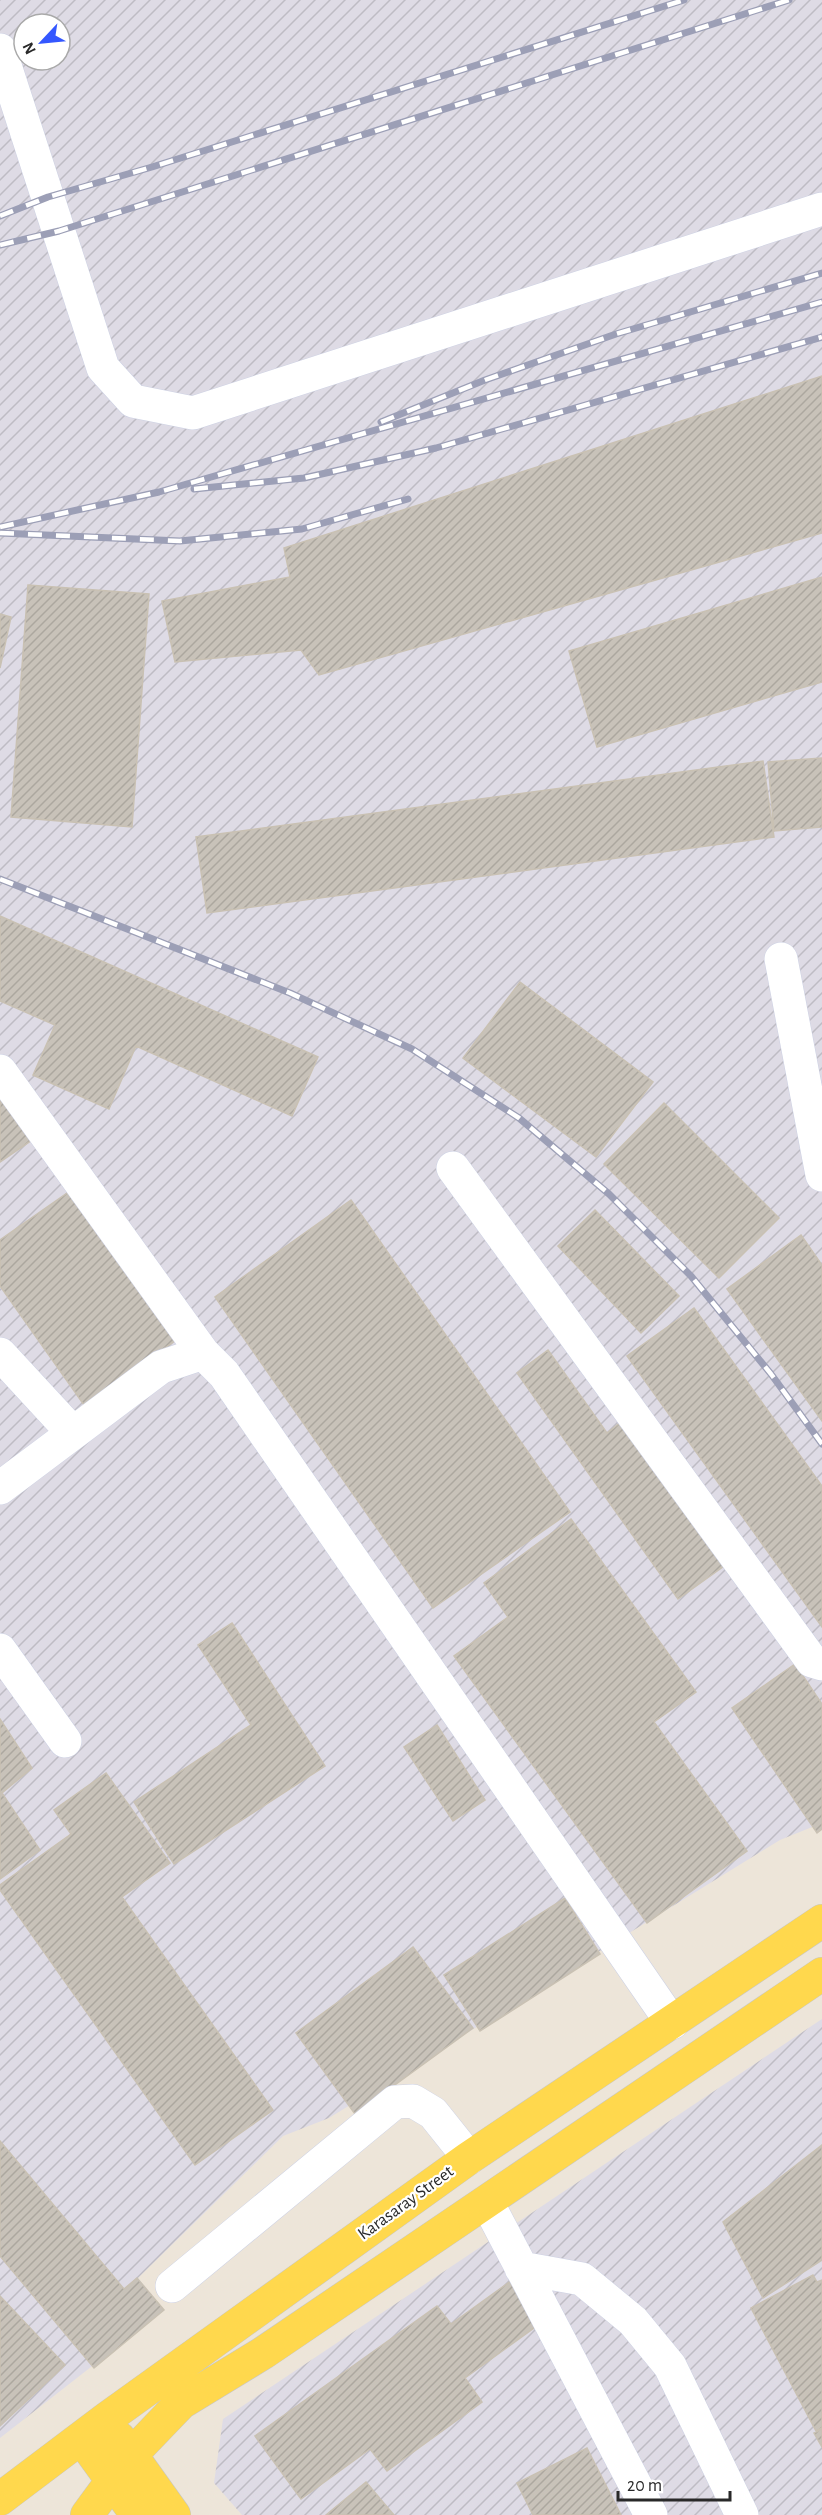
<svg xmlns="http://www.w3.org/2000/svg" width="822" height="2515" font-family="'Alegreya Sans',sans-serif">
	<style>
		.industrial { fill: url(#industrial-furrows); fill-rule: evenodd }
		.building { fill: url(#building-hatch); stroke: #c9c1b3; stroke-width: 1.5 }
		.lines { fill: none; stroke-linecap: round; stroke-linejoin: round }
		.minor-casing { stroke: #ced2e4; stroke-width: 34 }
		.major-casing { stroke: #c7c7c7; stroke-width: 34 }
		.minor { stroke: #fff; stroke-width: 33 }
		.major { stroke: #ffd84d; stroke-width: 33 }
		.rail-casing { stroke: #9c9fb6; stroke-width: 7 }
		.rail { stroke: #fff; stroke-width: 4.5; stroke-dasharray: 14; stroke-linecap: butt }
		.labels { text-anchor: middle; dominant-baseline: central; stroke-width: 4.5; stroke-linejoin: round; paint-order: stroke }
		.street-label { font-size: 18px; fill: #292929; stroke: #fff }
	</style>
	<defs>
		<pattern id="industrial-furrows" width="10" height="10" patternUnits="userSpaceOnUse" patternTransform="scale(1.5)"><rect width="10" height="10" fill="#dedbe5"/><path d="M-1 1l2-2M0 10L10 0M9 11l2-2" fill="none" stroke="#bebcc4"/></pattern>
		<pattern id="building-hatch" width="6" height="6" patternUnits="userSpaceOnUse" patternTransform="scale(1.5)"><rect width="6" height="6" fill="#c8c2b9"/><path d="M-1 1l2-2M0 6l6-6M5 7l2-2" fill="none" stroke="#aca79f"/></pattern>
	</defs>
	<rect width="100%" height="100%" fill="#ede5d9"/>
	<!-- industrial -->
	<path class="industrial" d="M0,0H822V1823L780,1840L329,2118L283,2136L138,2278L164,2310L0,2438ZM24,24H60V60H24Z
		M822,2019V2515H242L214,2483L223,2419Z"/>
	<!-- building -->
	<path class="building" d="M822,376V533L319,675L301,650L175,662L162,601L290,577L284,548Z
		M822,577V682L597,747L569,651Z
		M28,585L149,594L132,827L11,817Z
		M0,614L11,617L0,668Z
		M822,758V827L774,831L768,762Z
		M763,761L774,837L207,913L196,837Z
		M0,916L318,1057L292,1116L136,1046L109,1109L33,1075L55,1025L0,1001Z
		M520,982L653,1082L596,1157L463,1058Z
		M0,1097L32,1140L0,1162Z
		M664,1103L779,1218L719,1278L604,1164Z
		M70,1191L176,1340L84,1405L0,1286V1240Z
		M351,1200L570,1512L433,1608L215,1297Z
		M595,1210L679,1296L641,1333L558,1246Z
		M801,1235L822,1265V1421L727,1289Z
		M694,1308L822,1486V1627L627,1356Z
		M548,1350L607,1433L621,1422L724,1566L678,1599L517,1373Z
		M571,1519L696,1692L654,1722L747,1851L647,1923L454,1656L508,1617L484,1583Z
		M232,1623L325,1766L174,1864L134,1802L251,1725L198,1645Z
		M795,1664L822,1704V1829L817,1833L732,1708Z
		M0,1719L32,1768L2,1793L40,1850L0,1879Z
		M437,1725L485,1800L453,1821L404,1747Z
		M106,1773L170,1863L122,1897L273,2110L195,2165L0,1890V1885L71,1834L54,1810Z
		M565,1898L600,1954L480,2031L444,1975Z
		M413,1947L473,2028L355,2114L296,2033Z
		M0,2141L124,2289L137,2278L164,2310L94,2368L0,2256Z
		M822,2145V2260L763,2298L723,2222Z
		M813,2275L817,2282L822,2280V2428L816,2431L751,2308Z
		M515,2278L545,2320L465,2378L482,2402L387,2471L370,2449L301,2499L255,2436L437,2306L451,2324Z
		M0,2296L65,2365L0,2426Z
		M822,2429V2447L814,2433Z
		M587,2448L621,2515H533L517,2483Z
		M366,2482L394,2515H326Z"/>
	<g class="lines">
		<defs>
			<path id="minor" d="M0,50L103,368L133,401L193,413L822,209
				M781,959L822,1175
				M0,1071L203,1353
				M453,1168L812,1661L822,1664
				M0,1354L73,1433
				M0,1488L161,1367L203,1353L224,1374L672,2023
				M0,1650L65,1741
				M487,2202L651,2515
				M521,2268L582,2279L633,2321L670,2366L742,2515
				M172,2286L395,2102L413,2101L433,2113L469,2158"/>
			<path id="major" d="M119,2438L174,2515
				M82,2439L137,2515
				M0,2499L106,2419L469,2158L822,1921
				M87,2515L131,2455L181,2403L263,2353L822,1974"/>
		</defs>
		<!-- minor casing -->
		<use href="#minor" class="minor-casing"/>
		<!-- major casing -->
		<use href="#major" class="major-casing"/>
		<!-- minor -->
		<use href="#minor" class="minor"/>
		<!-- major -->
		<use href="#major" class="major"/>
		<defs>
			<path id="rail" d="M0,216L48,197L152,167L684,0
				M0,245L59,231L789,0
				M381,422L485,380L616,334L822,273
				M194,489L304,478L436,448L822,337
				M0,527L159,492L822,302
				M0,533L180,541L302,529L408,499
				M0,879L290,993L412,1049L519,1118L609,1194L691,1276L771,1374L822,1444"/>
		</defs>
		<!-- rail casing -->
		<use href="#rail" class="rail-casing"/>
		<!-- rail -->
		<use href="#rail" class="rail"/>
	</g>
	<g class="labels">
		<!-- street labels -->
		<g class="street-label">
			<text transform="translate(406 2203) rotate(-36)">Karasaray Street</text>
		</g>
	</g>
	<!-- north arrow -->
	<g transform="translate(42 42) rotate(244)"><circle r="28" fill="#ffffff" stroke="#a9a9a9" stroke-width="1.5"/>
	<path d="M0-4.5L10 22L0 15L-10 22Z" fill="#3457ff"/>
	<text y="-9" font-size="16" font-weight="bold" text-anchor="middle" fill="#292929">N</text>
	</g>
	<!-- scale -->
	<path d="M618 2491v9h112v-9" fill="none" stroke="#292929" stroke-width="3"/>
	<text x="627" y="2491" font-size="18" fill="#292929" stroke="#ffffff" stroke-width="4.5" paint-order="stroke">20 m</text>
</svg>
